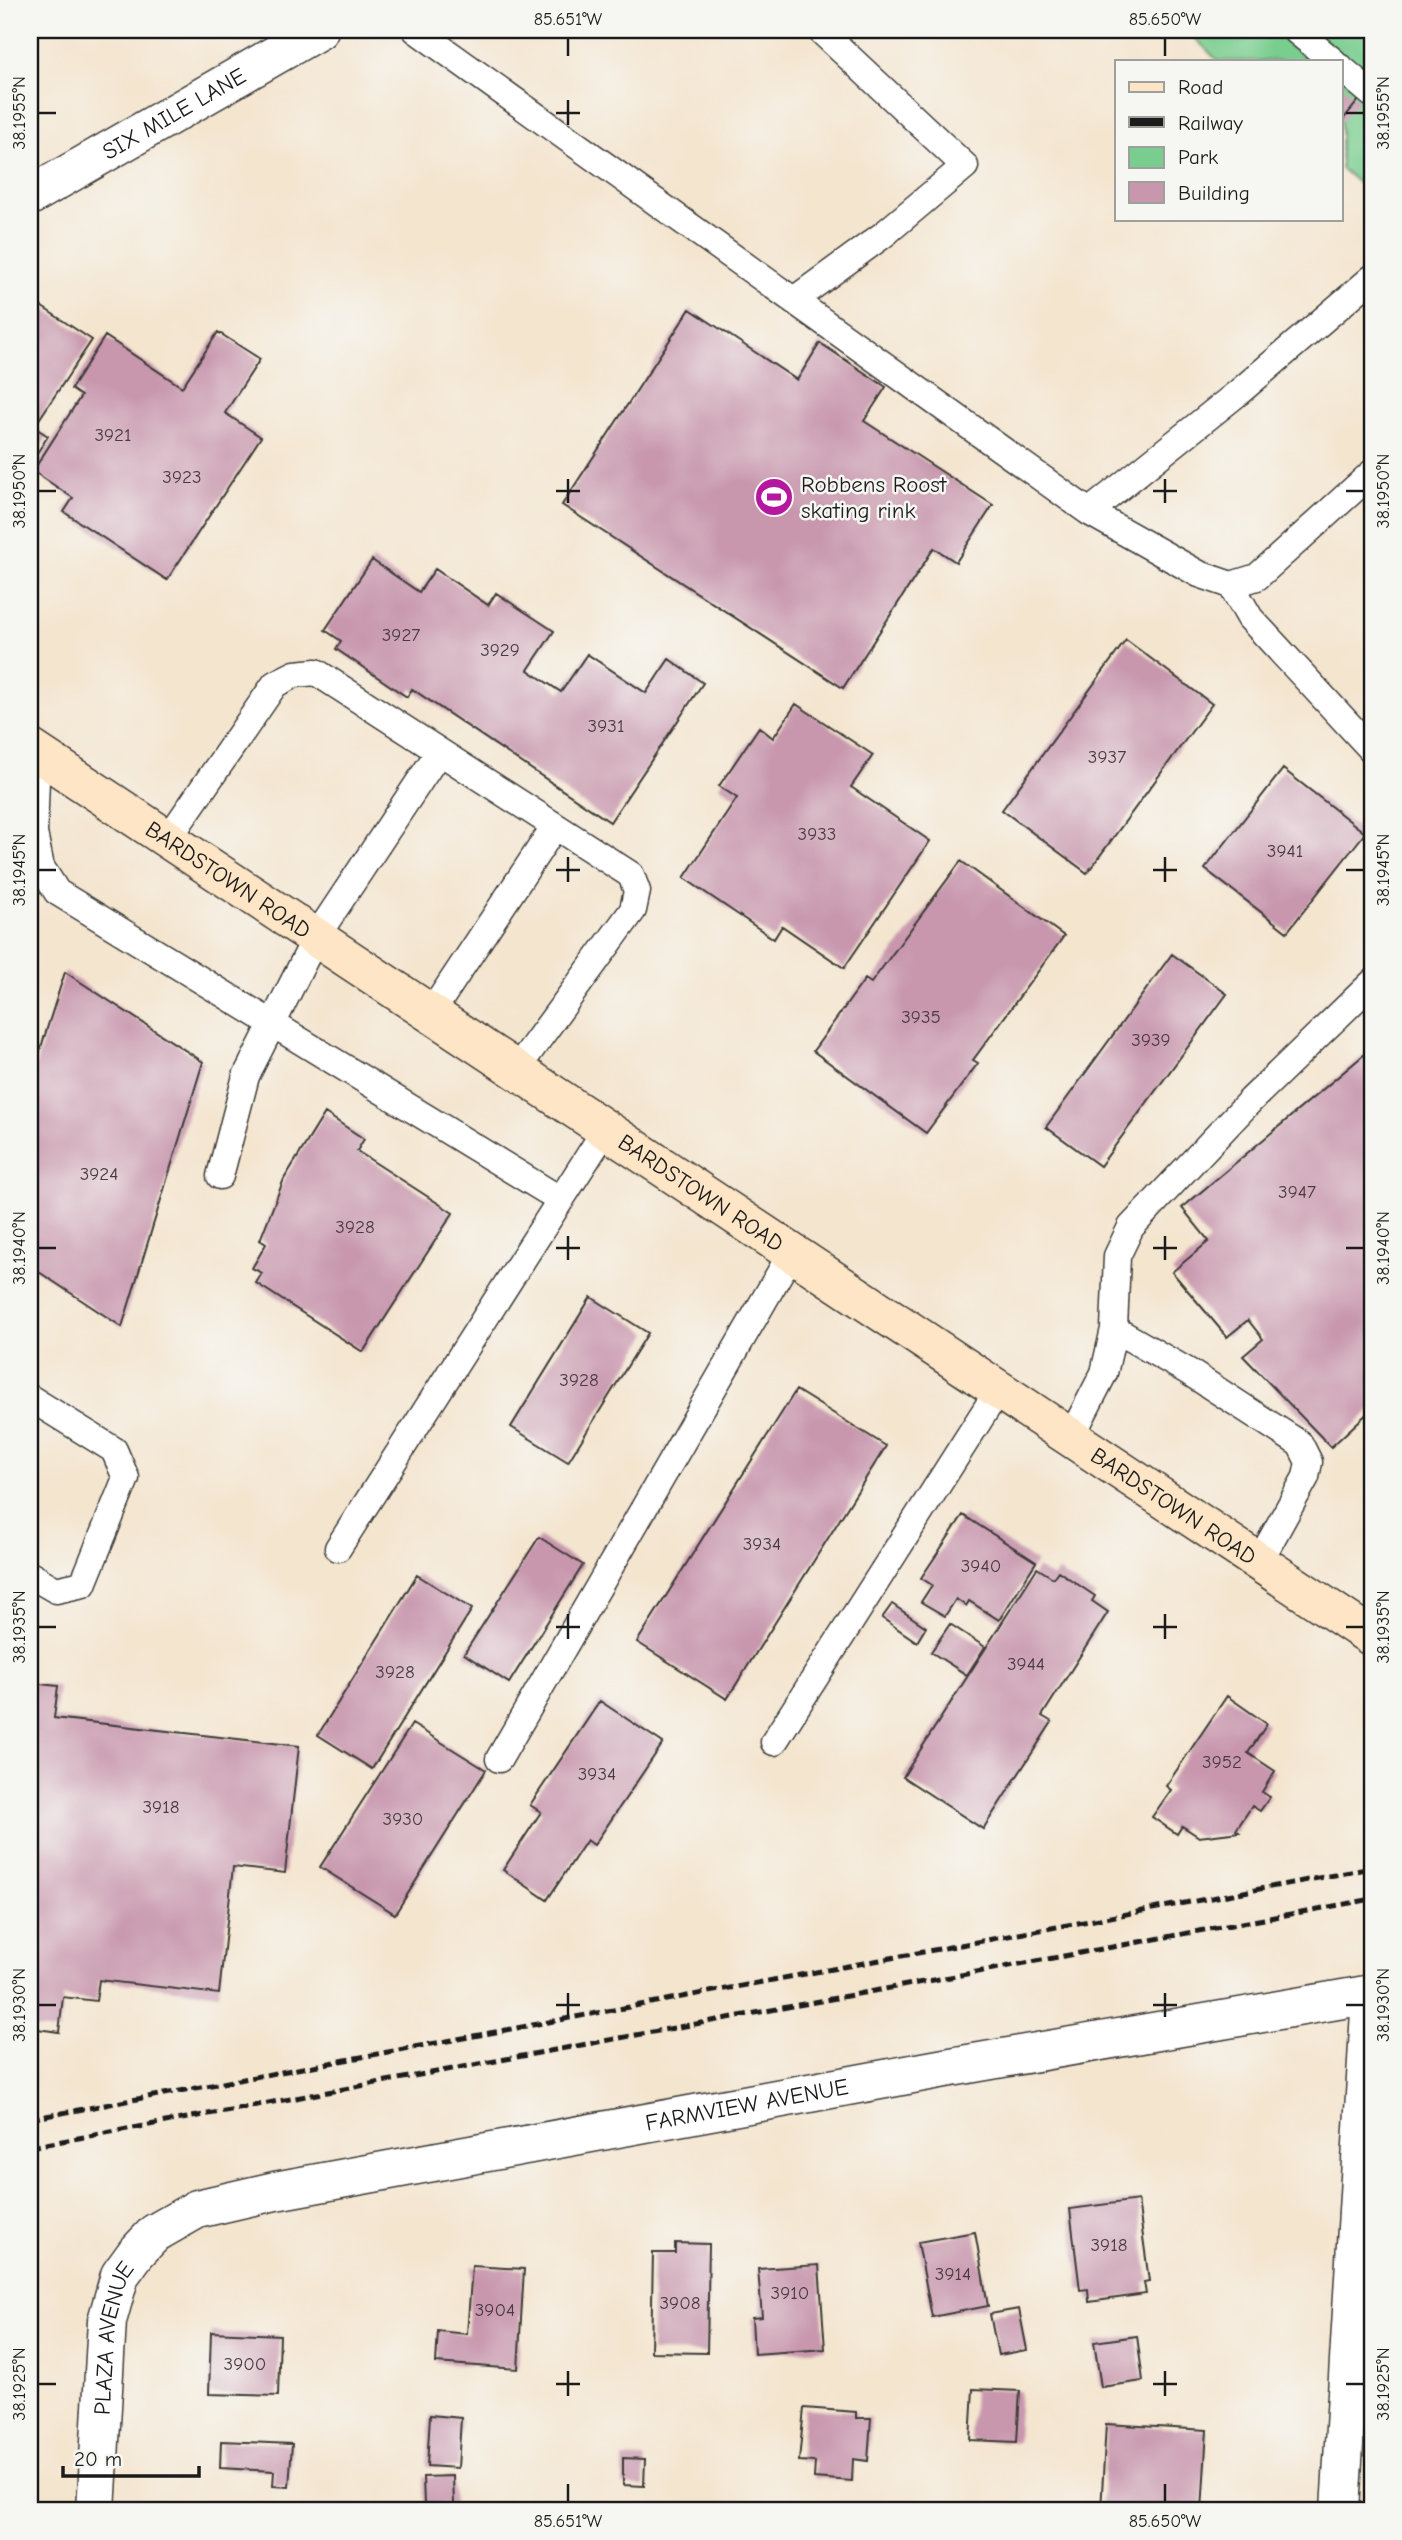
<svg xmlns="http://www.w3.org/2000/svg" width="1402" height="2540" font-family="'Comic Neue',sans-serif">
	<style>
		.green { fill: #79cd8f; stroke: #4a7456; stroke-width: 2 }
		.building { fill: #c897ad }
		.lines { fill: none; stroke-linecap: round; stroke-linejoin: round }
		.service-casing { stroke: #3c3a37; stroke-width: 29 }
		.minor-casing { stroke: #3c3a37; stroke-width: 41 }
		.tertiary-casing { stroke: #3c3a37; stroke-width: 41 }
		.secondary-casing { stroke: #3c3a37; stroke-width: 41 }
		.service { stroke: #fff; stroke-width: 26 }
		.minor { stroke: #fff; stroke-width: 38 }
		.tertiary { stroke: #fff; stroke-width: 38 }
		.secondary { stroke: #fde5c5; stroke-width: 38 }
		.rail { stroke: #1c1c1c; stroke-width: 5; stroke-dasharray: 10 5; stroke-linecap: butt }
		.ticks { fill: none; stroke: #1c1c1c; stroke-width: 2.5 }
		.labels { text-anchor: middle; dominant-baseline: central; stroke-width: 5; stroke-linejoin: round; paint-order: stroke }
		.number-label { font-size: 19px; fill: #473b40 }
		.street-label { font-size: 23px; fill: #1c1c1c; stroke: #f6f6f2 }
		.poi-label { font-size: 23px; fill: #1c1c1c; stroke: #f6f6f2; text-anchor: start }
		.neatline { fill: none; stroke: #1c1c1c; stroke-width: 2.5 }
		.ticks-label { font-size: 18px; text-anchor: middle; fill: #1c1c1c }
	</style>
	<rect width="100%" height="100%" fill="#f6f6f2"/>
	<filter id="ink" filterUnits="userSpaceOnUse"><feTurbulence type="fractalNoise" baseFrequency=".0143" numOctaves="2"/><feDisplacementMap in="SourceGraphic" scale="14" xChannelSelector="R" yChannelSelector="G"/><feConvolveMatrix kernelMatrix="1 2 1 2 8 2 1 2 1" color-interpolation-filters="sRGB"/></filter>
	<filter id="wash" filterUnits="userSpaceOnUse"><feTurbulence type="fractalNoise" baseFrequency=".00686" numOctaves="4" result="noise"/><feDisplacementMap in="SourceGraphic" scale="28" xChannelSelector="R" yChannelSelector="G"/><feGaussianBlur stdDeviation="1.57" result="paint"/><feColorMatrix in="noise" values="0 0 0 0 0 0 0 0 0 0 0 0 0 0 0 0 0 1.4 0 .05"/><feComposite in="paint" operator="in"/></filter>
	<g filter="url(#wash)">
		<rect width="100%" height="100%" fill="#f4e5cf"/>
		<!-- green -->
		<path class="green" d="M1187,30H1372V195L1341,168V61H1218Z"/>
		<g id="blocks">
			<!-- building -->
			<path class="building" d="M1341,85L1359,100L1341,122Z
				M30,299L92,340L34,427L48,436L30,464Z
				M690,309L797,380L820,343L886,387L864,421L993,505L956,562L934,548L843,688L562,505Z
				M218,332L260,359L225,413L261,437L167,580L64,512L73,498L33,471L81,396L71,389L105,336L182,387Z
				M372,560L419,592L435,569L488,605L496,593L554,631L528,670L561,692L587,654L646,693L669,659L703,683L610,822L412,689L407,697L336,649L341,641L325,630Z
				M1126,640L1212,704L1087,873L1002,810Z
				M796,704L873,755L851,787L930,841L844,968L782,926L774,939L684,878L737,798L719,786L759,727L773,738Z
				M1283,769L1365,833L1287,932L1205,869Z
				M961,861L1064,936L973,1060L978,1063L926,1133L813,1051L865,979L871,983Z
				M1172,954L1227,994L1100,1166L1046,1127Z
				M65,972L203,1062L122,1327L30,1266V1082Z
				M1372,1048V1409L1331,1447L1243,1356L1263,1339L1248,1320L1227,1337L1172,1272L1209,1241L1182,1208Z
				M325,1113L364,1139L357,1151L453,1213L363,1352L256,1283L262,1273L252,1268L266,1244L260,1240L284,1179Z
				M591,1297L648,1333L568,1462L511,1427Z
				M796,1390L886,1446L727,1699L637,1642Z
				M963,1515L1036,1562L999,1620L969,1601L966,1606L956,1599L945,1616L921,1602L932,1585L921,1578Z
				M539,1537L583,1565L509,1683L464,1654Z
				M1037,1568L1053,1578L1058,1571L1095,1596L1092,1601L1108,1612L1042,1716L1052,1722L983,1829L903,1777Z
				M417,1575L472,1609L372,1769L318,1735Z
				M892,1604L926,1627L917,1642L882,1618Z
				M950,1624L985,1647L967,1675L931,1652Z
				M30,1683L58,1686L54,1718L299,1746L285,1873L233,1867L219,1994L99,1980L96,2001L63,1997L59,2032L30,2028Z
				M1227,1696L1267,1724L1248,1753L1275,1771L1262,1792L1270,1797L1260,1811L1252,1806L1236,1830L1239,1832L1199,1837L1182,1826L1177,1834L1152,1817L1171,1790L1166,1786Z
				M600,1701L663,1743L594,1845L587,1840L547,1900L503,1870L541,1812L530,1805Z
				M412,1724L486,1770L395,1914L320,1867Z
				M1138,2200L1149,2281L1144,2282L1146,2294L1089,2302L1088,2289L1080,2290L1070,2209Z
				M975,2232L988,2306L932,2317L918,2242Z
				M675,2243L709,2244L707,2353L651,2352L653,2253H675Z
				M819,2265L825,2349L754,2354L752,2318L762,2317L758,2269Z
				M472,2266L524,2269L518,2369L436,2363L438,2331L467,2334Z
				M1019,2309L1027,2350L998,2355L990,2314Z
				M211,2332L280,2335L278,2396L209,2394Z
				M1137,2336L1143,2381L1101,2387L1094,2342Z
				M973,2389L1020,2391L1017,2442L970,2440Z
				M804,2408L856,2412V2418H871L868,2461L853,2459L852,2481L814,2478L815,2462L799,2461Z
				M430,2415L461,2418L458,2468L427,2466Z
				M1106,2424L1207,2430L1202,2510H1101Z
				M221,2441L292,2444L289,2487L273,2486L274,2471L220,2468Z
				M623,2458L645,2459L644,2486L623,2485Z
				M453,2476L454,2504L424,2505L423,2477Z"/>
		</g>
	</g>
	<g filter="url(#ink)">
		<use href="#blocks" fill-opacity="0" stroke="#3c3a37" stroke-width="2"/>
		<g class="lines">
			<defs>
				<path id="service" d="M416,30L1089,512L1199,574L1231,585L1257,577L1372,473
					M1295,30L1333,61
					M1341,68L1372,94
					M794,300L883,235L965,166L820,30
					M1089,512L1239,392L1372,278
					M1231,585L1250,618L1372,750
					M37,753L34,833L41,867L57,892L561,1200
					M168,839L275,684L295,674L316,672L631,875L637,891L633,910L516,1070
					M431,1013L555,826
					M220,1176L246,1076L316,937L439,752
					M1114,1329L1189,1372L1300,1444L1309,1462L1306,1477L1259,1562
					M30,1398L114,1450L126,1478L83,1584L56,1590L30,1575
					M1071,1437L1104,1373L1114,1329L1117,1256L1131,1227L1251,1100L1372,983
					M338,1548L606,1129
					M774,1742L999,1389
					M499,1759L792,1252"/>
				<g id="minor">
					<path id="s1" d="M96,2510L107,2321L120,2275L136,2253L155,2233L197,2209L275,2191L945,2068L1372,1994"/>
					<path d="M1340,2510L1371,1995"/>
				</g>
				<g id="tertiary">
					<path id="s2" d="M30,196L319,30"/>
				</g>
				<g id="secondary">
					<path id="s3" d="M30,748L1372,1637"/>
				</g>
			</defs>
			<!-- service casing -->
			<use href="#service" class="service-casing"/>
			<!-- minor casing -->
			<use href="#minor" class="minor-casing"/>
			<!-- tertiary casing -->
			<use href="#tertiary" class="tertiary-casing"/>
			<!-- secondary casing -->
			<use href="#secondary" class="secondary-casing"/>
			<!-- service -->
			<use href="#service" class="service"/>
			<!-- minor -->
			<use href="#minor" class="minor"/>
			<!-- tertiary -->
			<use href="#tertiary" class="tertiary"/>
			<!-- secondary -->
			<use href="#secondary" class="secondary"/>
			<!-- rail -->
			<path class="rail" d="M30,2119L1372,1868
				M30,2147L1372,1899"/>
		</g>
	</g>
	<!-- ticks -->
	<path class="ticks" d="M568,38V56M1165,38V56M568,100V125M38,113H56M556,113H580M1346,113H1364M568,479V503M1165,479V503M38,491H56M556,491H580M1153,491H1177M1346,491H1364M568,857V882M1165,857V882M38,870H56M556,870H580M1153,870H1177M1346,870H1364M568,1236V1260M1165,1236V1260M38,1248H56M556,1248H580M1153,1248H1177M1346,1248H1364M568,1614V1639M1165,1614V1639M38,1627H56M556,1627H580M1153,1627H1177M1346,1627H1364M568,1993V2017M1165,1993V2017M38,2005H56M556,2005H580M1153,2005H1177M1346,2005H1364M568,2371V2396M1165,2371V2396M38,2384H56M556,2384H580M1153,2384H1177M1346,2384H1364M568,2484V2502M1165,2484V2502"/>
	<!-- icons -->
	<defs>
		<symbol id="stadium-disc" viewBox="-11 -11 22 22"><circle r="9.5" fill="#b5179e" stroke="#f6f6f2"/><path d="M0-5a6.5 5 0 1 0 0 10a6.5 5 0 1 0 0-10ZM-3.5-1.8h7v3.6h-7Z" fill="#fff"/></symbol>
	</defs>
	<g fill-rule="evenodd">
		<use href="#stadium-disc" x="752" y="475" width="44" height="44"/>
	</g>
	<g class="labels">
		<!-- number labels -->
		<g class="number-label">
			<text x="113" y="435">3921</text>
			<text x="182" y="477">3923</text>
			<text x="401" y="635">3927</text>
			<text x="500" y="650">3929</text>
			<text x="606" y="726">3931</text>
			<text x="1107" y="757">3937</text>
			<text x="817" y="834">3933</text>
			<text x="1285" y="851">3941</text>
			<text x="921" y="1017">3935</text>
			<text x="1151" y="1040">3939</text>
			<text x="99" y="1174">3924</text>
			<text x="1297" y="1192">3947</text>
			<text x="355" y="1227">3928</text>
			<text x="579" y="1380">3928</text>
			<text x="762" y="1544">3934</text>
			<text x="981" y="1566">3940</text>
			<text x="1026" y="1664">3944</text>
			<text x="395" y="1672">3928</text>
			<text x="1222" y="1762">3952</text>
			<text x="597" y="1774">3934</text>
			<text x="161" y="1807">3918</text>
			<text x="403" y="1819">3930</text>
			<text x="1109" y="2245">3918</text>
			<text x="953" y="2274">3914</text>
			<text x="790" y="2293">3910</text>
			<text x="680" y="2303">3908</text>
			<text x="495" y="2310">3904</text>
			<text x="245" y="2364">3900</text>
		</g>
		<!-- street labels -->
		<g class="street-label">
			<text stroke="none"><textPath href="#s2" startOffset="166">SIX MILE LANE</textPath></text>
			<text stroke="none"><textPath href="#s3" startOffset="238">BARDSTOWN ROAD</textPath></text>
			<text stroke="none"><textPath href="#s3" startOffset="805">BARDSTOWN ROAD</textPath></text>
			<text stroke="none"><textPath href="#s3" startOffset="1372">BARDSTOWN ROAD</textPath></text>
			<text stroke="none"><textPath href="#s1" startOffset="900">FARMVIEW AVENUE</textPath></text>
			<text stroke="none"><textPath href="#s1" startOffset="173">PLAZA AVENUE</textPath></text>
		</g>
		<!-- poi labels -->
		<g class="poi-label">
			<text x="801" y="484">Robbens Roost<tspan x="801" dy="26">skating rink</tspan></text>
		</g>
	</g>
	<!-- margin -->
	<rect width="1402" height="2540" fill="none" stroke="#f6f6f2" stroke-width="77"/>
	<!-- legend -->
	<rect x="1115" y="60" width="228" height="161" fill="#f6f6f2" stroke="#9f9f9c" stroke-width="2"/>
	<rect x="1129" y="82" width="35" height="10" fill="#fde5c5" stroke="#9f9f9c" stroke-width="2"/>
	<text x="1178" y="94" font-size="21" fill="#1c1c1c">Road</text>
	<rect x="1129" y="117" width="35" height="10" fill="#1c1c1c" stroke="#9f9f9c" stroke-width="2"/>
	<text x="1178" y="130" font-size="21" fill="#1c1c1c">Railway</text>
	<rect x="1129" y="147" width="35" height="21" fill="#79cd8f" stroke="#9f9f9c" stroke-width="2"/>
	<text x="1178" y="164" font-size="21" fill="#1c1c1c">Park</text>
	<rect x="1129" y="182" width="35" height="21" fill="#c897ad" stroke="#9f9f9c" stroke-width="2"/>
	<text x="1178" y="200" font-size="21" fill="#1c1c1c">Building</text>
	<!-- scale -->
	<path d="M63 2466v10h136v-10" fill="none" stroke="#1c1c1c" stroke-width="3.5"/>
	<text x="74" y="2466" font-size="21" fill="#1c1c1c" stroke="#f6f6f2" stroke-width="5" paint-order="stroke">20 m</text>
	<rect x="38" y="38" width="1326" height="2464" class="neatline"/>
	<g class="ticks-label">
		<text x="568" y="25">85.651°W</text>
		<text x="1165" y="25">85.650°W</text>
		<text transform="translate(19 113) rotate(-90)" y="6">38.1955°N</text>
		<text transform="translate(1383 113) rotate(-90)" y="6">38.1955°N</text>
		<text transform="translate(19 491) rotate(-90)" y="6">38.1950°N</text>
		<text transform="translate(1383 491) rotate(-90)" y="6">38.1950°N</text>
		<text transform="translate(19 870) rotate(-90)" y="6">38.1945°N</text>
		<text transform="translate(1383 870) rotate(-90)" y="6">38.1945°N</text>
		<text transform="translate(19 1248) rotate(-90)" y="6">38.1940°N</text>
		<text transform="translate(1383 1248) rotate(-90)" y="6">38.1940°N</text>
		<text transform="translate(19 1627) rotate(-90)" y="6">38.1935°N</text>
		<text transform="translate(1383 1627) rotate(-90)" y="6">38.1935°N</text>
		<text transform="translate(19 2005) rotate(-90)" y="6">38.1930°N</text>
		<text transform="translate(1383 2005) rotate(-90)" y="6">38.1930°N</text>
		<text transform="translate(19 2384) rotate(-90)" y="6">38.1925°N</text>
		<text transform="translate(1383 2384) rotate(-90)" y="6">38.1925°N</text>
		<text x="568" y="2527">85.651°W</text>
		<text x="1165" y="2527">85.650°W</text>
	</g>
</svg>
